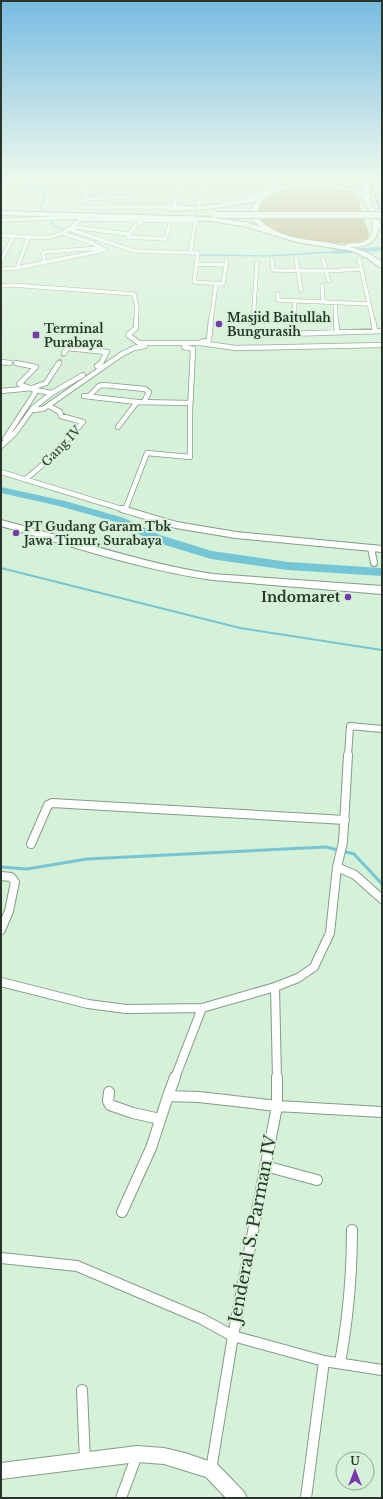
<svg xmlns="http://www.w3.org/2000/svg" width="383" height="1499" font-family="'Libre Baskerville',serif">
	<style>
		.forest { fill: #bc9d64 }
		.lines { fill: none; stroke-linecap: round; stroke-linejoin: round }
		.stream-far2 { stroke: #74c6d6; stroke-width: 1.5 }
		.stream-far1 { stroke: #74c6d6; stroke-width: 2 }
		.stream { stroke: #74c6d6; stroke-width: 3 }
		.river { fill: #74c6d6; fill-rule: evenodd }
		.street-tunnel-far1 { stroke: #b3cbb4; stroke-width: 3.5; stroke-dasharray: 3.5 2; stroke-linecap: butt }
		.street-tunnel { stroke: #b3cbb4; stroke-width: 4.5; stroke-dasharray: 4.5 2.5; stroke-linecap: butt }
		.street-far4-casing { stroke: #839c84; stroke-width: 4.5 }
		.street-far3-casing { stroke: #839c84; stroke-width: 6 }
		.street-far2-casing { stroke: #839c84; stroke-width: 8 }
		.street-far1-casing { stroke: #839c84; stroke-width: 10 }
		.street-casing { stroke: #839c84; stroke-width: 12 }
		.secondary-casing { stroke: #839c84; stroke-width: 2 }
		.highway-casing { stroke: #839c84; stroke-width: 2 }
		.street-far4 { stroke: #fff; stroke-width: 3.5 }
		.street-far3 { stroke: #fff; stroke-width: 4.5 }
		.street-far2 { stroke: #fff; stroke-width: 6 }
		.street-far1 { stroke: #fff; stroke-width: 8 }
		.street { stroke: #fff; stroke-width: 10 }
		.secondary { fill: #fff; fill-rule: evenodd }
		.highway { fill: #fff; fill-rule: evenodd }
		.rail { stroke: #4b594c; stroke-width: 1.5; stroke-dasharray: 4 2; stroke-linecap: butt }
		.highway-bridge-casing { stroke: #839c84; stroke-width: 8; stroke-linecap: butt }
		.highway-bridge { stroke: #fff; stroke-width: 6 }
		.poi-dot { fill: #7a38ad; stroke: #d5f1d7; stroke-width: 1.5 }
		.labels { text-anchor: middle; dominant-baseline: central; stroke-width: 4; stroke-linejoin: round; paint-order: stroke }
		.far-poi-label { font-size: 12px; font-weight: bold; fill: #29342a; stroke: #d5f1d7; text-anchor: start }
		.far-street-label { font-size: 12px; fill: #29342a; stroke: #d5f1d7 }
		.poi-label { font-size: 14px; font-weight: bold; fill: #29342a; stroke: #d5f1d7; text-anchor: end }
		.near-street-label { font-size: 17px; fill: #29342a; stroke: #d5f1d7 }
	</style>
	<rect width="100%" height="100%" fill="#d5f1d7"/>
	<!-- forest -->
	<path class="forest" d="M306,187C323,187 341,185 356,193C361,207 363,220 369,233L368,238C349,250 271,240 260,218C259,216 258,212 258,209C268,193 288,189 306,187Z"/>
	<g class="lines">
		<!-- stream-far2 -->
		<path class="stream-far2" d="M3,183L45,191V200L40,206L45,217L52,219L51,224L53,226L131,251
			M198,255L265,256L335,252"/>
		<!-- stream-far1 -->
		<path class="stream-far1" d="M1,568L240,628L382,650"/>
		<!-- stream -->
		<path class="stream" d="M1,867L27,869L87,859L326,847L354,854L382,884"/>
		<!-- river -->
		<path class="river" d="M382,247V251L335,254L331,252L335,250Z
			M1,487L65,501L124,518L160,535L212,551L288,562L382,568V576L288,570L211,559L152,541L116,522L59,506L1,493Z"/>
		<!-- street-tunnel-far1 -->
		<path class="street-tunnel-far1" d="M196,220L198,207"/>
		<!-- street-tunnel -->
		<path class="street-tunnel" d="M59,363L64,353"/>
		<defs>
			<path id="street-far4" d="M84,177L87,190L85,202
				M1,182L86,184
				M86,182H179
				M86,199L130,197L135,201
				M222,204L241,200L284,186L317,182
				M84,207H184
				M174,207L180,177
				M198,207L202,177
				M81,219L196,221
				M1,220L82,217
				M142,220L132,230L128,237L165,239L171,221
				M74,227L128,234
				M72,230L134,251L198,253L194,282L223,284L227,260
				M1,235C36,237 58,246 83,216
				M190,253L196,220
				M296,258L301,290
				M272,259L273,270L326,271L361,269
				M323,259L325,267
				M359,259L373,321
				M1,261L14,235
				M45,263L43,253L45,252L100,248
				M196,264L226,265
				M17,268L29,236
				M1,269L17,268L105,250L92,243L65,234
				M326,271L329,281
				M322,285L323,302
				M1,286L12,285L134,294L137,308L136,321
				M278,294V300L369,304
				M335,303L336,321
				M211,321L216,284
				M253,321L257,263
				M294,321L295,301"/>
			<path id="street-far3" d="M136,320V328L128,335L139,343H200L236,348L382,345
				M253,320L252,331L255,335L382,331
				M336,320L337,331
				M373,320L375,331
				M293,334L294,320
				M202,342L209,340L211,320
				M64,353L67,348L107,352L101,363L97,366
				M1,362L10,363
				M16,363L36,367L19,384L35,390L52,393
				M1,391L32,388L46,383L59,363
				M84,396L137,402L190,403
				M89,396L99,386L103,385L145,389L149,392L144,402
				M32,410L43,409L122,354L134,348L145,346
				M118,427L137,402
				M5,439L35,393V390
				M1,446L15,433L33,408L52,393L83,375
				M1,472L125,510
				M26,479L48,460L83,422L61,416L60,412L49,406
				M125,510L147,453L190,457V411L193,349L184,347"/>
			<path id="street-far2" d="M122,509L176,525L236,535L382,549
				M371,548L374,563
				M348,756L350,726L382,729"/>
			<path id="street-far1" d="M31,844L48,805L52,803L345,820
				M337,867L355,875L382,899
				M1,876L11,877L15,882L9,911L1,930
				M1,982L88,1004L126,1009L202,1008L275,987L298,978L314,967L330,933L337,867L343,842L348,755
				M275,987L277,1078
				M175,1078L202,1008"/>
			<path id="street" d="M109,1092L108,1101L110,1105L133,1113L160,1119
				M168,1096L175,1077
				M265,1166L317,1180
				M122,1212L151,1148L168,1096L199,1097L277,1106L382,1112
				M1,1258L77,1266L202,1319L233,1336L324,1361L382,1370
				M340,1363C348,1319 352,1275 352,1230
				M82,1390L85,1461
				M211,1470L233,1336L277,1106V1077
				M121,1498L137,1455
				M306,1498L324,1361"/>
			<path id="secondary" d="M379,177H382V181H380Z
				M137,1446L164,1448L185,1453L217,1464L244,1492L247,1498H226L206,1477L164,1464L137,1462L1,1479V1463Z"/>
			<path id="highway" d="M344,177H350L347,182L338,185L359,190L364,193L363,181L361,177H367L369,181L370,199L382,228L378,230C375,245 364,247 350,247C362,250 373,254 382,263V269L367,258L352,251L296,242L248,227L211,221L1,215V211L211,217L249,223L261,227C249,219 248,212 257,201C228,208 199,210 170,211L167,209L170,207C195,206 220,206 244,200C259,197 272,188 288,186C306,183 325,186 343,180ZM330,187C338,189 350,189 357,194C368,201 380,230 367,240C361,245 352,242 346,244L345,246C317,239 278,242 257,217C256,212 258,207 261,203C278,183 307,190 330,187Z
				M1,520C72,538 140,563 213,574L382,586V594L213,580C141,570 71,546 1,526Z"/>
		</defs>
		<!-- street-far4 casing -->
		<use href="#street-far4" class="street-far4-casing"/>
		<!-- street-far3 casing -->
		<use href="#street-far3" class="street-far3-casing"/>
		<!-- street-far2 casing -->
		<use href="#street-far2" class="street-far2-casing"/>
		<!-- street-far1 casing -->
		<use href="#street-far1" class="street-far1-casing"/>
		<!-- street casing -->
		<use href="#street" class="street-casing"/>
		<!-- secondary casing -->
		<use href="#secondary" class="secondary-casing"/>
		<!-- highway casing -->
		<use href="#highway" class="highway-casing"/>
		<!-- street-far4 -->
		<use href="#street-far4" class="street-far4"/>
		<!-- street-far3 -->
		<use href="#street-far3" class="street-far3"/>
		<!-- street-far2 -->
		<use href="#street-far2" class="street-far2"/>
		<!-- street-far1 -->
		<use href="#street-far1" class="street-far1"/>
		<!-- street -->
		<use href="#street" class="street"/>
		<!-- secondary -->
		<use href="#secondary" class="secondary"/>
		<!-- highway -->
		<use href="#highway" class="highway"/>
		<!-- rail -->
		<path class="rail" d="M369,177L382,215"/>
		<defs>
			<path id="highway-bridge" d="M216,215H382"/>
		</defs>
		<!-- highway-bridge casing -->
		<use href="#highway-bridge" class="highway-bridge-casing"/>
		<!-- highway-bridge -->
		<use href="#highway-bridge" class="highway-bridge"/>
	</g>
	<!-- sky -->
	<linearGradient id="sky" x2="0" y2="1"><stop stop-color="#79bbe1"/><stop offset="0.46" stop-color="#ecf9ed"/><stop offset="1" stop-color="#ecf9ed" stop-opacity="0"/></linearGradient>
	<rect width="383" height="387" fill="url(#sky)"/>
	<!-- markers -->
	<g class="poi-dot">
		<circle cx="219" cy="324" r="4"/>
		<rect x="32" y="331" width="8" height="8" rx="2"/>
		<circle cx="16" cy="533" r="4"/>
		<circle cx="348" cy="597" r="4"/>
	</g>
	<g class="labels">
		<!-- far-poi labels -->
		<g class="far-poi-label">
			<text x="227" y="317">Masjid Baitullah<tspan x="227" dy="14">Bungurasih</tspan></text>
			<text x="44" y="328">Terminal<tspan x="44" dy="14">Purabaya</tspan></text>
			<text x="24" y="526">PT Gudang Garam Tbk<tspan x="24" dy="14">Jawa Timur, Surabaya</tspan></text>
		</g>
		<!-- far-street labels -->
		<g class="far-street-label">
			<text transform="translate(61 446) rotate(-46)">Gang IV</text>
		</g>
		<!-- poi labels -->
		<g class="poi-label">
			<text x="340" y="597">Indomaret</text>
		</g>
		<!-- near-street labels -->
		<g class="near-street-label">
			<text transform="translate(253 1229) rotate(-79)">Jenderal S. Parman IV</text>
		</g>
	</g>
	<!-- border -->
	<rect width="383" height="1499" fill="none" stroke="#29342a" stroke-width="4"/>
	<!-- north arrow -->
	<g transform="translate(355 1471)"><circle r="19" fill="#d5f1d7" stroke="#90a592"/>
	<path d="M0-3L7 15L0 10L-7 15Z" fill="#7a38ad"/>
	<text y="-6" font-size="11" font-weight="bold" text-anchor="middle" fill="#29342a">U</text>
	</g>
</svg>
